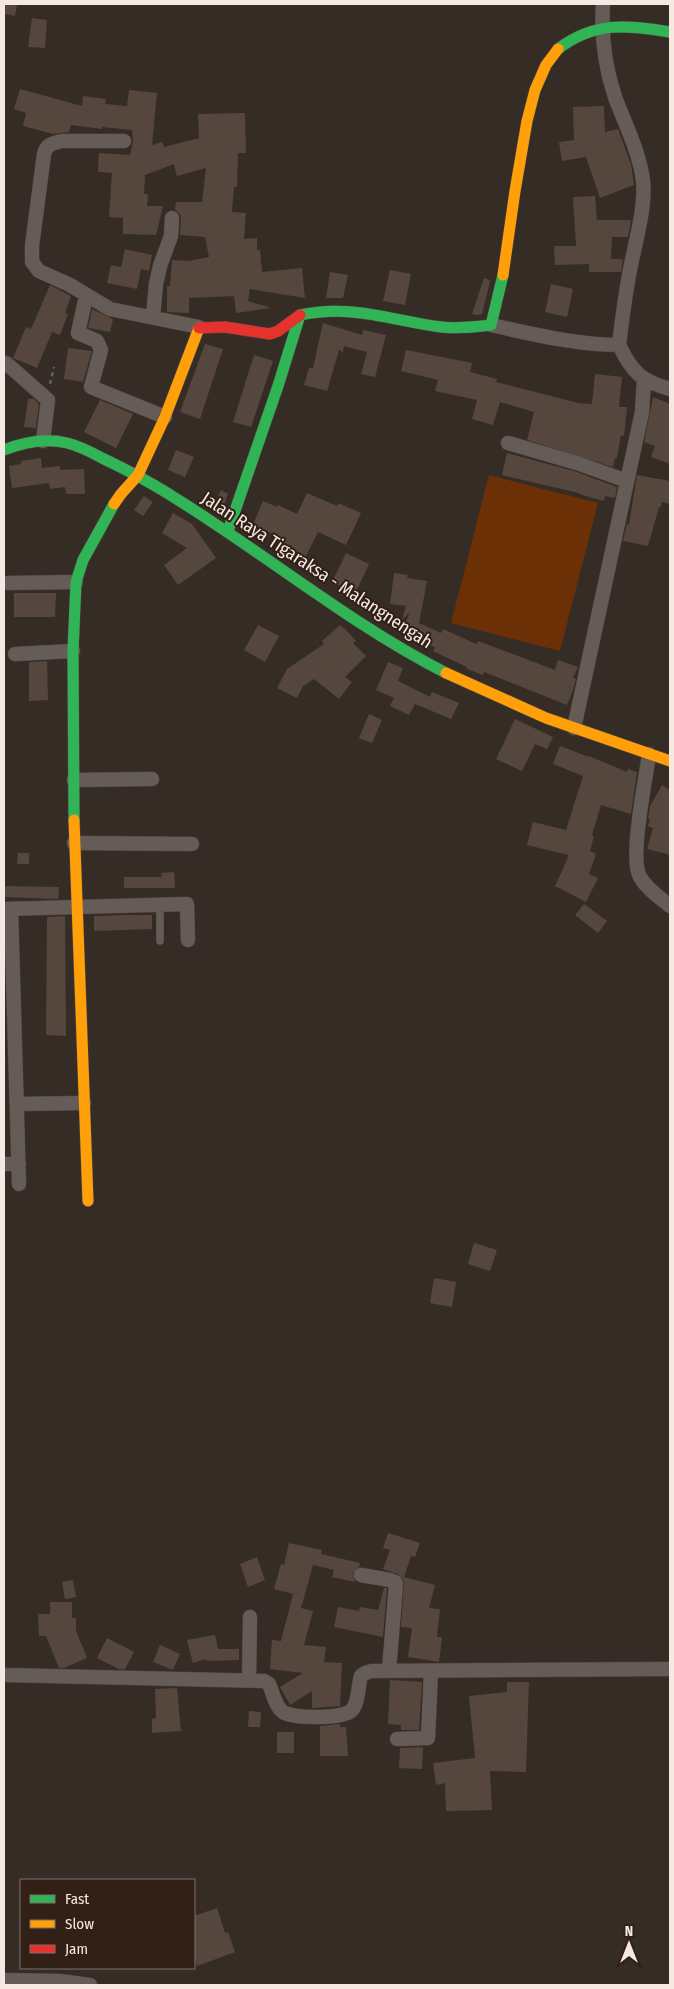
<svg xmlns="http://www.w3.org/2000/svg" width="674" height="1989" font-family="'Fira Sans Condensed',sans-serif">
	<style>
		.green { fill: #6b3005 }
		.building { fill: #56473e }
		.lines { fill: none; stroke-linecap: round; stroke-linejoin: round }
		.lane-casing { stroke: #504742; stroke-width: 8 }
		.street-casing { stroke: #504742; stroke-width: 15 }
		.fast-casing { stroke: #504742; stroke-width: 12 }
		.slow-casing { stroke: #504742; stroke-width: 12 }
		.jam-casing { stroke: #504742; stroke-width: 12 }
		.path { stroke: #665e5a; stroke-width: 2.5; stroke-dasharray: 4 4; stroke-linecap: butt }
		.lane { stroke: #655c57; stroke-width: 7 }
		.street { stroke: #655c57; stroke-width: 14 }
		.fast { stroke: #30b455; stroke-width: 11 }
		.slow { stroke: #ff9f0a; stroke-width: 11 }
		.jam { stroke: #e5322d; stroke-width: 11 }
		.labels { text-anchor: middle; dominant-baseline: central; stroke-width: 4; stroke-linejoin: round; paint-order: stroke }
		.street-label { font-size: 18px; fill: #f5e9e2; stroke: #322017 }
	</style>
	<rect width="100%" height="100%" fill="#362c26"/>
	<!-- green -->
	<path class="green" d="M489,475L598,503L560,651L451,623Z"/>
	<!-- building -->
	<path class="building" d="M4,4H17L15,16L4,14Z
		M32,18L47,20L45,48L28,47Z
		M20,89L82,106L83,96L106,99L105,104L127,106L129,90L157,93L152,145L162,142L164,147L199,138L198,114L245,113L246,153H238L237,187H234L232,212L246,213L244,239L257,238V250H260L262,272L302,268L305,298L250,289L248,301L271,308L236,313L234,296L189,298V313L167,312V286H170L172,260L188,261L209,257L205,237L180,235L181,218L180,214L175,210L176,202H202L206,168L177,176L174,164L145,175L144,194H148L147,206H163L156,235L123,234V218L109,217L112,173L98,172L99,153L130,155L133,141L132,130L102,127V129L71,125L69,132L53,134L23,126L26,113L14,109Z
		M604,106L605,132L618,129L631,164L634,185L600,198L586,157L562,161L559,142L574,140L573,107Z
		M595,196L597,220H631L628,237H612L611,259H623L621,272H589V264L555,265L554,246H576L573,197Z
		M125,249L152,255L149,271L141,269L137,289L107,283L111,265L121,267Z
		M390,270L411,274L405,305L383,301Z
		M330,272L348,275L343,298H326Z
		M484,278L490,280L489,286L482,314L476,315L472,314Z
		M551,284L573,289L567,317L545,312Z
		M50,285L71,296L65,313L68,314L60,335L52,332L37,368L13,358L26,327L31,329Z
		M92,309L113,319L110,332L88,328Z
		M323,323L362,335L363,330L386,335L375,377L361,374L367,352L344,346L343,352L339,350L327,391L304,385L309,368H313Z
		M205,344L223,349L200,419L180,412Z
		M68,348L92,351L83,382L64,379Z
		M406,350L472,363L470,372L497,379L496,382L578,403L592,404L595,374L622,377L619,407H627L624,436L621,435L617,458H615L613,467L527,440L534,412L500,402L493,425L472,419L477,400L435,391L438,380L401,371Z
		M254,355L273,361L251,427L233,422Z
		M653,397L670,404V464L651,457L655,446L644,442Z
		M28,399H34L39,404L36,428L24,427Z
		M100,400L133,414L116,448L84,432Z
		M176,450L194,457L185,477L168,470Z
		M507,453L574,471L617,487L615,498L605,496L604,501L579,494V493L502,475Z
		M41,458L42,468L60,466V470L84,469L85,494H66L65,487L50,489L49,483L12,488L9,466L21,464V461Z
		M637,475L670,481V504L662,502L661,507H659L648,546L623,541L627,524L629,525Z
		M221,490L228,494L223,508L215,504Z
		M307,493L337,506L338,503L361,513L346,545L318,532L305,558L277,544L280,537L253,525L263,501L277,507L278,505L297,514Z
		M144,496L153,502L143,516L134,510Z
		M173,513L192,524L216,558L178,585L164,565L187,548L162,533Z
		M346,553L369,564L355,594L332,582Z
		M394,573L408,575L407,578L427,581L419,623L441,633L443,629L476,644L478,641L555,670L558,660L578,667L573,678L576,679L573,690L567,705L484,672L483,675L467,669V667L433,651L435,647L417,640L418,638L401,633L410,612L402,620L406,606L390,604Z
		M14,593H56L55,617H14Z
		M258,625L279,636L265,662L244,650Z
		M340,625L346,630L356,641L353,643L366,656L345,677L352,682L339,699L314,679L303,686L297,698L277,688L287,669L324,644L322,641Z
		M47,661L48,700L29,701V662Z
		M388,662L403,668L398,681L430,697L432,692L459,703L451,719L415,704L409,715L390,706L394,698L376,690Z
		M369,714L382,720L372,743L359,738Z
		M515,719L553,737L547,749L535,744L522,771L496,759Z
		M560,746L589,757V756L627,772L628,769L637,772L631,814L601,805L592,835L594,836L590,851L596,854L589,874L598,878L586,902L555,886L567,860L568,855L527,845L533,822L566,830L583,776L553,764Z
		M662,785L670,790V855L647,849L653,828L648,826L650,819H648L650,806Z
		M18,853H29V864H17Z
		M174,872L175,888H124V877H162L161,873Z
		M4,886L59,887L58,899L4,897Z
		M584,904L607,921L598,933L575,915Z
		M126,915H152V929L94,931V916Z
		M65,916L66,1036L46,1035L47,917Z
		M474,1243L497,1250L490,1271L468,1264Z
		M434,1278L456,1282L452,1307L430,1303Z
		M388,1533L420,1543L415,1557L411,1556L404,1577L435,1585L429,1608L440,1609L437,1637H442L439,1662L408,1657L412,1628L401,1627L404,1581L398,1574L383,1569L390,1550L383,1548Z
		M289,1543L322,1550L321,1554L360,1563L359,1567L353,1573L355,1582L332,1577L334,1570L313,1565L301,1608L313,1611L304,1645L326,1647L324,1662L342,1663L340,1706L312,1708V1691L290,1705L280,1687L303,1673L270,1669L272,1640L281,1641L293,1594L274,1589L281,1564L284,1565Z
		M257,1557L265,1580L248,1587L240,1564Z
		M73,1580L76,1597L65,1599L62,1582Z
		M384,1588H387L383,1637L334,1627L338,1607L359,1611L360,1607L378,1610Z
		M50,1602H72V1618H76V1631L87,1658L64,1668H59L46,1636H39L38,1614H50Z
		M215,1635L218,1649H239V1660L207,1661L206,1659L193,1663L187,1640Z
		M107,1638L134,1652L125,1669H119L97,1658Z
		M160,1645L180,1654L173,1670L153,1662Z
		M390,1680L422,1682L419,1730H401V1725L388,1724Z
		M507,1682H529L526,1772L490,1771L492,1810L446,1811L445,1783L436,1785L433,1763L475,1758L469,1696L507,1692Z
		M177,1688L181,1731L152,1733V1719L156,1718L155,1689Z
		M249,1711L261,1712L260,1727H248Z
		M340,1724V1727H346L348,1756H320V1726Z
		M277,1732H294V1753H277Z
		M423,1747L422,1769L399,1768L400,1748Z
		M217,1908L225,1933L228,1932L235,1952L197,1966L194,1958V1916Z"/>
	<g class="lines">
		<defs>
			<path id="lane" d="M160,905V941"/>
			<path id="street" d="M603,4C601,35 605,67 615,97C625,124 639,151 643,180C646,207 635,243 630,270C625,295 622,320 619,345
				M124,141H62C54,143 46,144 44,154L32,246V262L39,271L70,285L110,309L199,327
				M86,296L78,333L97,341L101,350L91,387L165,417
				M153,317L156,284L160,266L171,236L172,218
				M491,325C533,334 576,345 619,345C632,372 641,381 670,389
				M6,363L48,400L43,441
				M508,443L577,463L627,481
				M8,583L76,582
				M15,654L73,651
				M574,728L642,412L644,380
				M649,754C646,779 629,858 640,877C647,889 659,897 670,906
				M74,780L152,779
				M74,843L192,844
				M4,909L187,904L188,940
				M11,909L19,1184
				M17,1104L84,1103
				M4,1164H19
				M361,1575L390,1580L395,1582L396,1584L389,1671
				M4,1675L264,1681L269,1684C273,1693 275,1706 283,1712C294,1719 344,1719 352,1710C359,1702 358,1685 361,1676L365,1673L372,1671L670,1669
				M249,1680L250,1617
				M397,1739L428,1738L431,1671
				M4,1980L59,1981L90,1985"/>
			<path id="fast" d="M558,49C595,21 626,25 670,32
				M4,450C24,442 46,438 67,443C80,446 91,452 102,458C127,470 152,483 175,498C267,555 350,624 446,673
				M228,531L278,386L300,315C352,304 390,320 441,327C458,329 474,327 491,325L503,275
				M74,820L73,651L76,582L83,560L114,504"/>
			<path id="slow" d="M503,275L515,191L527,121L535,90L546,65L558,49
				M114,504L121,494L138,475L165,417L199,328
				M446,673L546,718L670,761
				M74,820L88,1201"/>
			<path id="jam" d="M199,328L225,327L270,334L278,331L300,315"/>
		</defs>
		<!-- lane casing -->
		<use href="#lane" class="lane-casing"/>
		<!-- street casing -->
		<use href="#street" class="street-casing"/>
		<!-- fast casing -->
		<use href="#fast" class="fast-casing"/>
		<!-- slow casing -->
		<use href="#slow" class="slow-casing"/>
		<!-- jam casing -->
		<use href="#jam" class="jam-casing"/>
		<!-- path -->
		<path class="path" d="M50,384L54,367"/>
		<!-- lane -->
		<use href="#lane" class="lane"/>
		<!-- street -->
		<use href="#street" class="street"/>
		<!-- fast -->
		<use href="#fast" class="fast"/>
		<!-- slow -->
		<use href="#slow" class="slow"/>
		<!-- jam -->
		<use href="#jam" class="jam"/>
	</g>
	<g class="labels">
		<!-- street labels -->
		<g class="street-label">
			<text transform="translate(317 570) rotate(33)">Jalan Raya Tigaraksa - Malangnengah</text>
		</g>
	</g>
	<!-- border -->
	<rect width="674" height="1989" fill="none" stroke="#f5e9e2" stroke-width="10"/>
	<!-- legend -->
	<rect x="20" y="1879" width="175" height="90" fill="#322017" stroke="#807068"/>
	<rect x="30" y="1895" width="25" height="8" fill="#30b455" stroke="#807068"/>
	<text x="65" y="1904" font-size="15" fill="#f5e9e2">Fast</text>
	<rect x="30" y="1920" width="25" height="8" fill="#ff9f0a" stroke="#807068"/>
	<text x="65" y="1929" font-size="15" fill="#f5e9e2">Slow</text>
	<rect x="30" y="1945" width="25" height="8" fill="#e5322d" stroke="#807068"/>
	<text x="65" y="1954" font-size="15" fill="#f5e9e2">Jam</text>
	<!-- north arrow -->
	<g transform="translate(629 1944)" stroke="#322017" stroke-width="4" paint-order="stroke">
	<path d="M0-4L9 19L0 12L-9 19Z" fill="#f5e9e2"/>
	<text y="-8" font-size="14" font-weight="bold" text-anchor="middle" fill="#f5e9e2">N</text>
	</g>
</svg>
